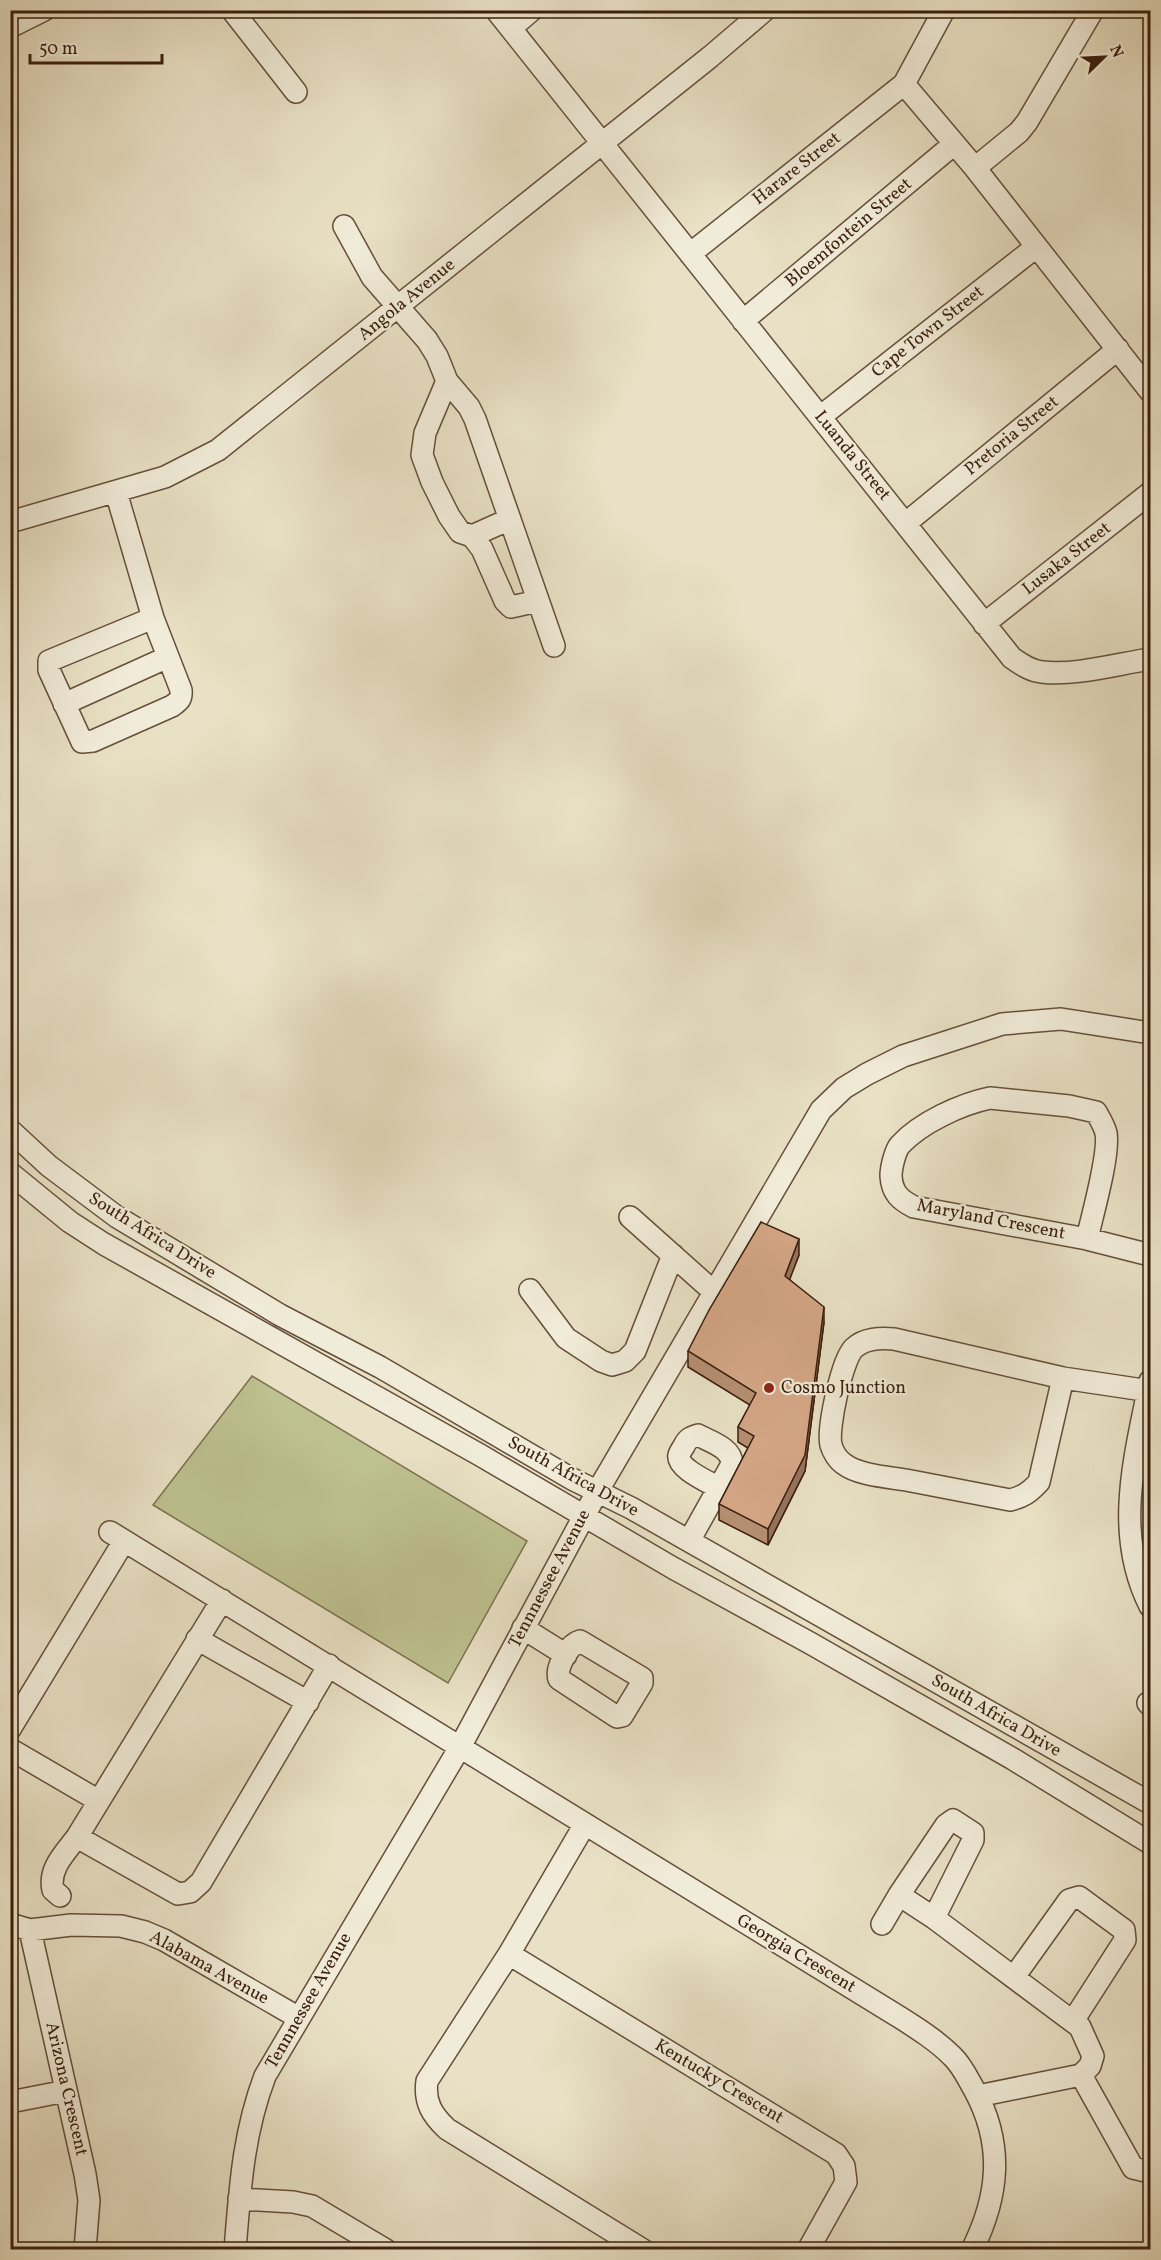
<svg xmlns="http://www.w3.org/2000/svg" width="1161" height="2260" font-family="Vollkorn,serif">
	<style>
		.green { fill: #bec190; stroke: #7c704e; stroke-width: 1.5 }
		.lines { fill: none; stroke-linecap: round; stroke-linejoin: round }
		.minor-casing { stroke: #664f3a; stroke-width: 24 }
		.minor { stroke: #f1ecd9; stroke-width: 21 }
		.wall { fill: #b68f73; stroke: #3a1e0c; stroke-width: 1.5 }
		.shaded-wall { fill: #94745e; stroke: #3a1e0c; stroke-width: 1.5 }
		.building { fill: #d4a686; stroke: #3a1e0c; stroke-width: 1.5 }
		.poi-dot { fill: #8f2418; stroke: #f1ecd9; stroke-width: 2 }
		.labels { text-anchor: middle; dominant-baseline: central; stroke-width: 4.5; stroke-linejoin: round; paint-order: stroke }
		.street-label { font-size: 18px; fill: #3a1e0c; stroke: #f1ecd9 }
		.poi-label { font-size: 18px; fill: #3a1e0c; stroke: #f1ecd9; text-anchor: start }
	</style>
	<rect width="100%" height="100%" fill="#e9e1c5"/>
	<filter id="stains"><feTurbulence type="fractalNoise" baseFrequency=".00333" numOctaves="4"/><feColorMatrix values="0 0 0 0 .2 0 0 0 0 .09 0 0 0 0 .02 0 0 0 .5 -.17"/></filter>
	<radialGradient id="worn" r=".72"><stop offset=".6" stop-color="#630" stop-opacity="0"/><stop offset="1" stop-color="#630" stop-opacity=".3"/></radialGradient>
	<!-- green -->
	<path class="green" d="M252,1376L527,1541L448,1683L153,1505Z"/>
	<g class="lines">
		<defs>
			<path id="minor" d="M232,10L296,92
				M496,10L1012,658C1021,664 1030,671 1042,672C1075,676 1117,664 1150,659
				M10,27L44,10
				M511,28L532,10
				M904,84L975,168L1019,132L1027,122L1093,10
				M975,168L1150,391
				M344,226L372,277L427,340L437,356L447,381L469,407L475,419L554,646
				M690,254L904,84L944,10
				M743,321L954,144
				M447,381L425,433L422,455L432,482L449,516L460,532L472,536L482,549L505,601L511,607L538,601
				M820,417L1036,247
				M116,492L153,618L181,690C182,699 179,701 172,706L93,741L82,742L49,670V661L153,618
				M10,522L165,477L218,450L710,57L765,10
				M906,523L1118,349
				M472,536L510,519
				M984,624L1150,493
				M64,704L168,657
				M10,1130L49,1166L117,1217L280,1315L380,1367L572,1479L631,1508L1150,1803
				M10,1173L70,1222L104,1244L480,1455L673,1568L810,1643L1013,1759L1150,1843
				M630,1217L714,1292
				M1087,1239C1092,1216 1110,1154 1106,1133C1104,1125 1100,1119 1096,1112L1069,1106L990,1098C961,1104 920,1123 900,1145C895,1151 891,1168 891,1176C892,1193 900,1200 914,1207L1087,1239L1150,1255
				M530,1290L566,1338L601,1361L612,1365L625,1361L635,1351L673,1255
				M1063,1378L1039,1482C1030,1492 1023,1497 1010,1500C975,1493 941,1487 906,1480C888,1477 858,1475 844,1464C838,1460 833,1452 831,1445C827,1429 842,1359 854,1348C865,1338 880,1338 894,1339L1063,1378L1150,1391
				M1150,1381C1135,1457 1113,1533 1150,1606
				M110,1532L896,2015C915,2027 936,2040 952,2056C962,2065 968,2079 975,2091C1004,2145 999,2196 972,2250
				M689,1541L732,1464C732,1448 711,1442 698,1435C691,1437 687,1439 684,1446C682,1449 680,1452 679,1455C676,1468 709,1482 719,1488
				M523,1628L566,1655
				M197,1639L308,1702
				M580,1641L642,1678V1683L622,1716L617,1717L559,1679C555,1668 569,1644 580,1641Z
				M1148,1703L1150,1705
				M10,1729L124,1541
				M10,1749L99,1801
				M585,1824L509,1954L427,2081C424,2102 432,2115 447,2129L643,2250
				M77,1837L178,1894L190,1892L201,1882L329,1665
				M60,1896L53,1890C48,1869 65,1853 77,1837L222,1600
				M934,1918L973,1840V1833L953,1820L946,1825L899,1895L934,1918L1080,2027L1093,2056L1090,2066L1081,2075L978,2096
				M10,1924L30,1930L71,1925L121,1926L145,1932L164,1940L299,2018
				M882,1924L899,1895
				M30,1930L85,2174L89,2200L85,2250
				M509,1954L836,2154L844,2166L846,2182L808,2250
				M1014,1977L1069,1900L1079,1897L1124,1930L1125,1940L1073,2021
				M1081,2075L1133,2168L1150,2172
				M10,2102L66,2091
				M239,2199L293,2202L312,2206L386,2250
				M235,2250C240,2189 243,2134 265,2076L460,1747L597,1492L821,1110L844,1088L867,1074L903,1056L1002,1024L1061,1019L1150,1033"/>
		</defs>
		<!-- minor casing -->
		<use href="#minor" class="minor-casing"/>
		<!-- minor -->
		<use href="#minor" class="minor"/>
	</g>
	<!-- wall -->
	<path class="wall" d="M799,1255L789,1279L824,1322L805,1471L768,1545L719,1520V1504L748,1448L738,1442V1427L750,1405L688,1367V1351Z"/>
	<!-- shaded-wall -->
	<path class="shaded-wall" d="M799,1239V1255L785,1292V1276Z
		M824,1307V1322L805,1471L768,1545V1529Z"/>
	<!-- building -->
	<path class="building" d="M761,1222L799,1239L785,1276L824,1307L805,1455L768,1529L719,1504L754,1436L738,1427L756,1393L688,1351L709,1310Z"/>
	<!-- markers -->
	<circle class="poi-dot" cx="769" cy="1388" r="6"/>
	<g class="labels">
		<!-- street labels -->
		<g class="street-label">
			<text transform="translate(797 169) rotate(-38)">Harare Street</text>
			<text transform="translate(849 233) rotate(-40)">Bloemfontein Street</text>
			<text transform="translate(407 300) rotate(-39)">Angola Avenue</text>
			<text transform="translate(928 332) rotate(-38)">Cape Town Street</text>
			<text transform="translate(1012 436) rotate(-39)">Pretoria Street</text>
			<text transform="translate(852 456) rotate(51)">Luanda Street</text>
			<text transform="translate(1067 559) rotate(-38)">Lusaka Street</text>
			<text transform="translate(991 1220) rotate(11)">Maryland Crescent</text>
			<text transform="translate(152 1236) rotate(32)">South Africa Drive</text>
			<text transform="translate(573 1477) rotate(29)">South Africa Drive</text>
			<text transform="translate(550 1579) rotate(-62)">Tennnessee Avenue</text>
			<text transform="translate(996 1716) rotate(30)">South Africa Drive</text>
			<text transform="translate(796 1954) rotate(31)">Georgia Crescent</text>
			<text transform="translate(209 1968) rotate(29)">Alabama Avenue</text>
			<text transform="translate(309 2001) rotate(-60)">Tennnessee Avenue</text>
			<text transform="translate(719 2082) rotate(31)">Kentucky Crescent</text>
			<text transform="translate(66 2089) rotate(77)">Arizona Crescent</text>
		</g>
		<!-- poi labels -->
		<g class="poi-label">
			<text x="781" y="1388">Cosmo Junction</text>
		</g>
	</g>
	<!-- margin -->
	<rect width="1161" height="2260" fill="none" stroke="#e9e1c5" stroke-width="36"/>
	<rect x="12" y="12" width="1137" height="2236" fill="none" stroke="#3a1e0c" stroke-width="3"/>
	<rect x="18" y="18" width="1125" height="2224" fill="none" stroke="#3a1e0c" stroke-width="1.5"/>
	<!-- north arrow -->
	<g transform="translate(1104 57) rotate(66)" stroke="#f1ecd9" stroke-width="4.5" paint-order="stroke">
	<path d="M0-4.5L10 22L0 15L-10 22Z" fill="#3a1e0c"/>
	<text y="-9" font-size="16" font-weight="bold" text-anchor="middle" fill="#3a1e0c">N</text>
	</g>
	<!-- scale -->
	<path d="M30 54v9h132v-9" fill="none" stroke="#3a1e0c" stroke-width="3"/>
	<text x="39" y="54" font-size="18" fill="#3a1e0c" stroke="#f1ecd9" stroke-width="4.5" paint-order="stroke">50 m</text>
	<rect width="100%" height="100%" filter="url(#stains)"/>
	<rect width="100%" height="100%" fill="url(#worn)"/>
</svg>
